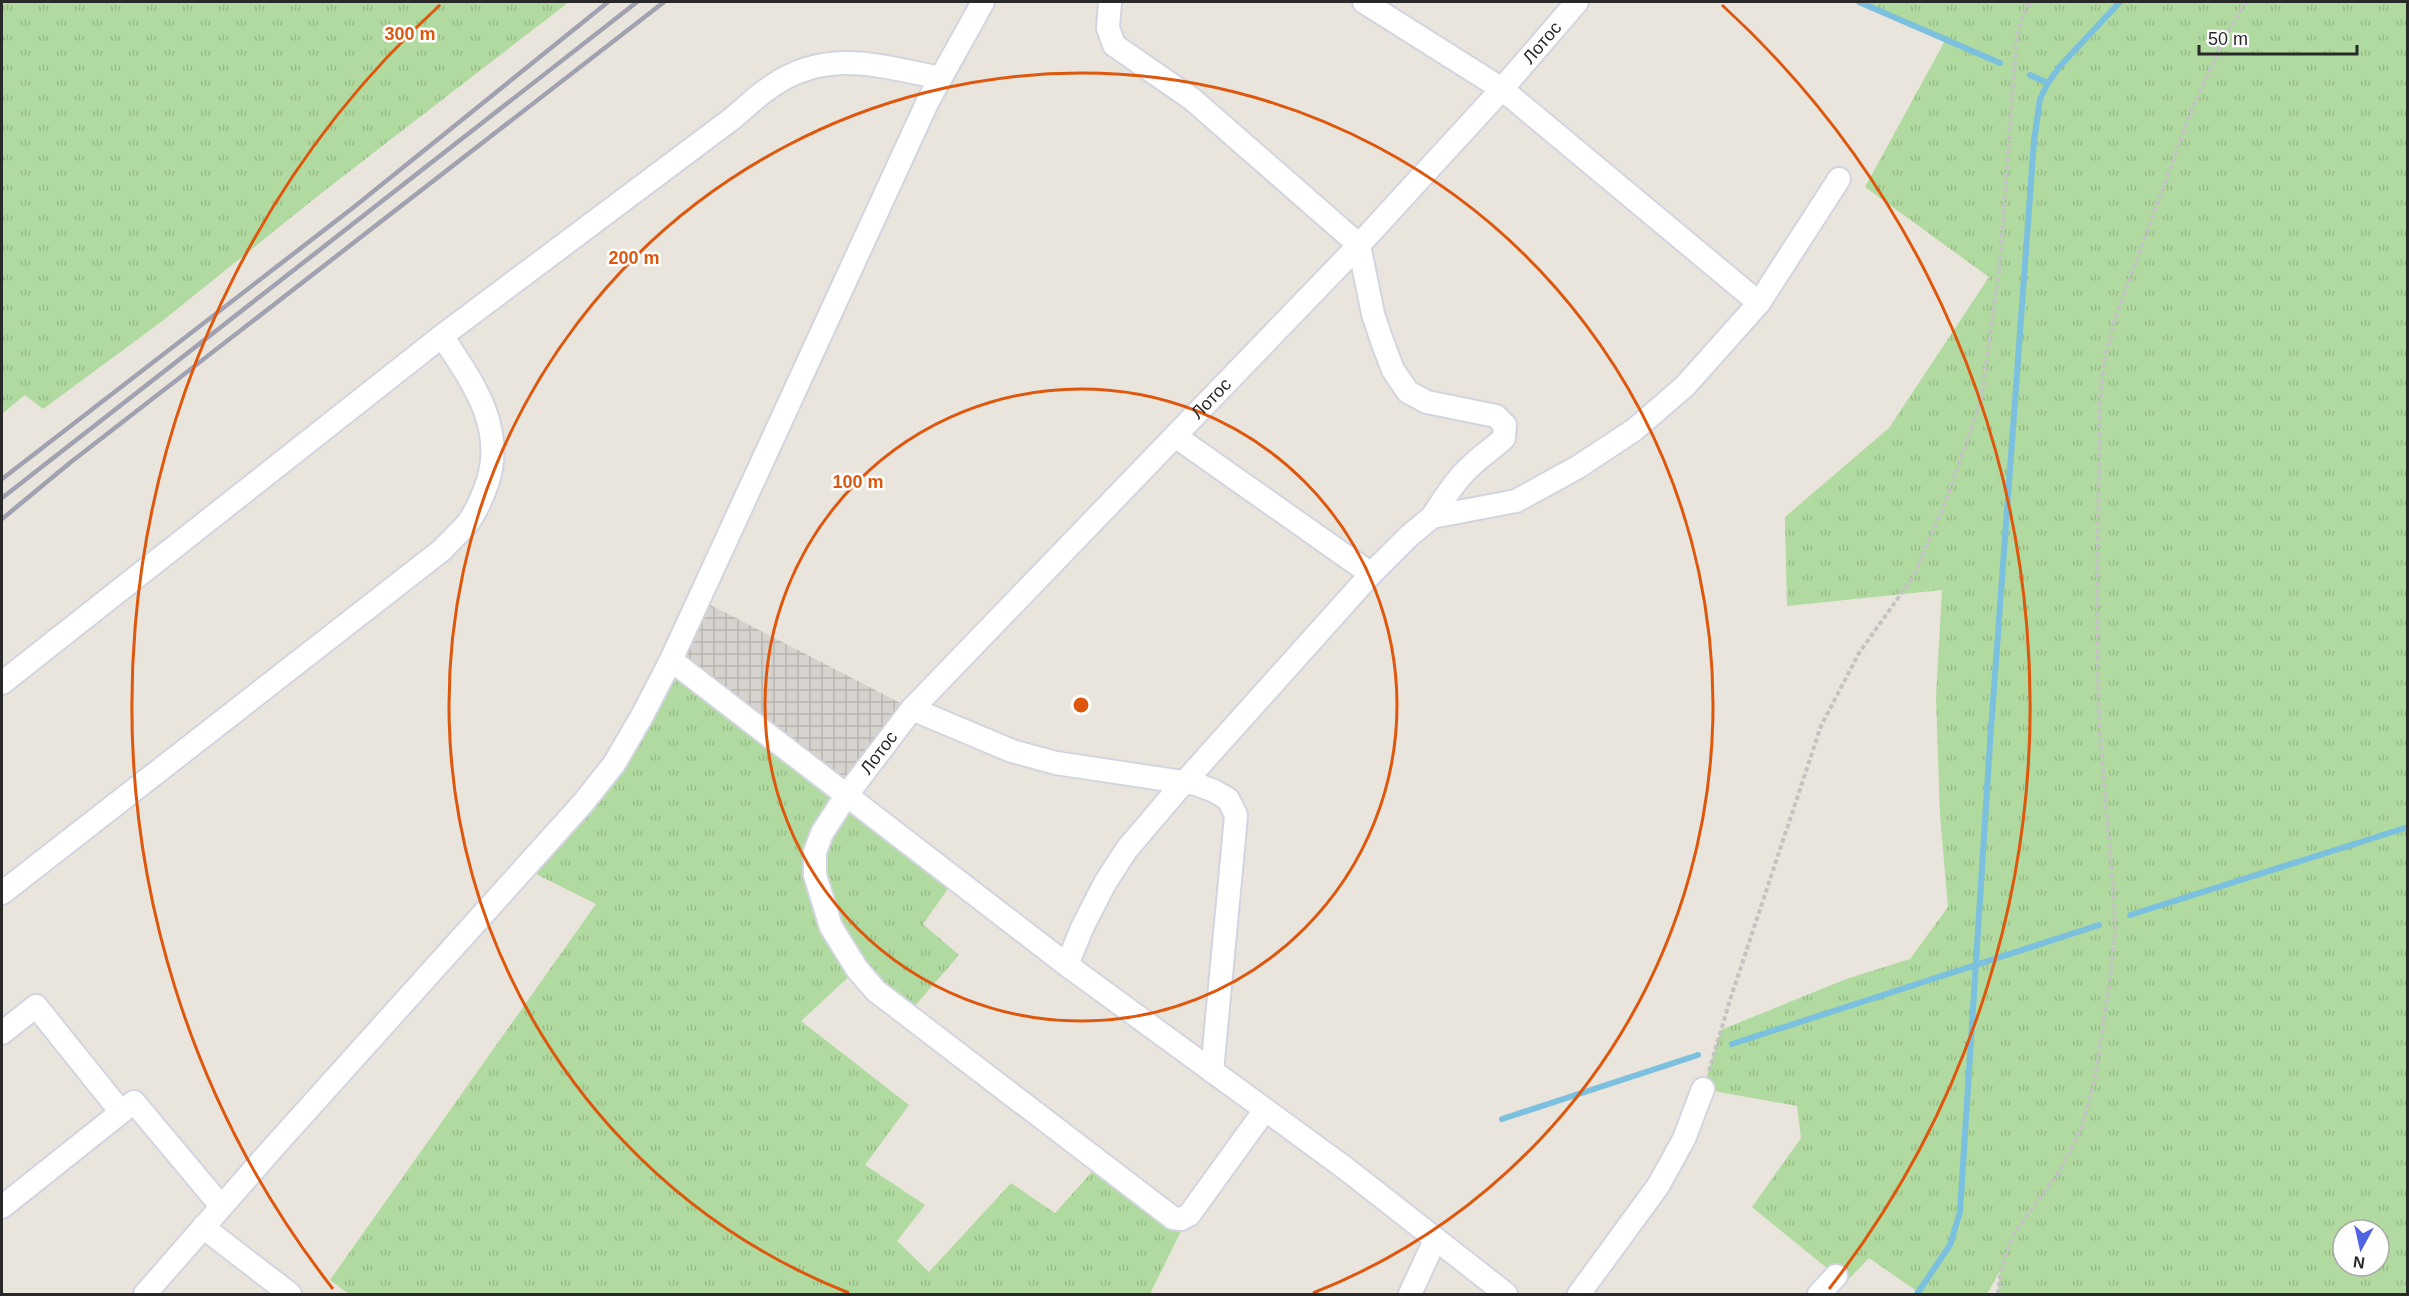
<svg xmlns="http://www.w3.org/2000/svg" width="2409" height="1296" font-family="Arial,sans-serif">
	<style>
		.grass { fill: url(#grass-tufts); fill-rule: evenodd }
		.plaza { fill: url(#plaza-grid) }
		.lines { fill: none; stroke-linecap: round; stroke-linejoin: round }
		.stream { stroke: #7bc0df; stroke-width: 6 }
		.minor-casing { stroke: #d2d4e0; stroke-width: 26 }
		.path { stroke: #c3c3c3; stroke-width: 4; stroke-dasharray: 4.5 3; stroke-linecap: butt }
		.minor { stroke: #fff; stroke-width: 22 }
		.rail { stroke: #a0a1b1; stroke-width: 4.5 }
		.ring { fill: none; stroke: #de570d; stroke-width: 3 }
		.labels { text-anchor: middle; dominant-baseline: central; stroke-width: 5; stroke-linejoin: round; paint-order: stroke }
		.street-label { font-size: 18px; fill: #292929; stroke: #fff }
		.centre { fill: #de570d; stroke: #fff; stroke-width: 3 }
		.ring-label { font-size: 18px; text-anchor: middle; font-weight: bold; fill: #de570d; stroke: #fff; stroke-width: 5; stroke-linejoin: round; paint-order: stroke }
	</style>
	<defs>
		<pattern id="grass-tufts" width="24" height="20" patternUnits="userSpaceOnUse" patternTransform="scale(1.5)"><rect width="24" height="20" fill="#b0da9f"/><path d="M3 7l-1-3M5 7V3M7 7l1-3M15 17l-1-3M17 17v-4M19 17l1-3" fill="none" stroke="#97bb89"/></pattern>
		<pattern id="plaza-grid" width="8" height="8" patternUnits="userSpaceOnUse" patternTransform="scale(1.5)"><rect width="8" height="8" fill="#d6d3ce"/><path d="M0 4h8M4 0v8" fill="none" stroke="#b8b5b1"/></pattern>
	</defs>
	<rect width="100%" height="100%" fill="#e9e4dc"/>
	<!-- grass -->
	<path class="grass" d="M2,2H569L324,191L161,322L43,409L25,395L2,414Z
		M1859,2H2407V1294H1998L2000,1271L1987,1294H1917L1918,1292L1869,1258L1845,1283L1752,1207L1801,1138L1797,1106L1703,1089L1721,1030L1846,979L1910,959L1948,907L1940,815L1936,697L1942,590L1787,606L1785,517L1889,428L1989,277L1865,187L1946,39ZM2343,1230H2379V1266H2343Z
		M671,660L955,879L923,924L959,955L906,1016L856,970L801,1021L909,1105L865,1165L925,1205L897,1241L929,1272L1011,1183L1055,1213L1100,1163L1189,1215L1150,1294H349L330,1280L596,904L526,869L583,803Z"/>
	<!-- plaza -->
	<path class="plaza" d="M699,599L912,709L846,796L671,660Z"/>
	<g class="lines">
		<!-- stream -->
		<path class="stream" d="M1859,2L2000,63
			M2030,75L2048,83
			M2130,915L2408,827
			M1732,1044L2099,925
			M1502,1119L1698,1055
			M1917,1294L1950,1245L1960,1212L1990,743L2034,141L2040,99L2048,83L2060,66L2120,2"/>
		<defs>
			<g id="minor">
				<path d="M1110,2L1108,28L1114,45L1192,99L1359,245L1373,314L1382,341L1393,370L1408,392L1427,402L1496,416L1505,425L1504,438C1494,448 1482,455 1472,465C1456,479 1444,499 1432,517"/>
				<path d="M1364,2L1502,89L1759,303"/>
				<path d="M1175,436L1371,574"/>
				<path d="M671,660L1067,965L1345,1168L1506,1294"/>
				<path d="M2,683L442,336L733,118C746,107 758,95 772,86C827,48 881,66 940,78"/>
				<path d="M912,709L1012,751L1056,763L1196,784L1214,791L1228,799L1236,815L1234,838L1212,1071"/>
				<path d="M2,893L442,550C450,541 460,532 468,523C477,510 483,496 488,481C505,425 471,380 442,336"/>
				<path d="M1067,965L1082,928L1105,883L1127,849L1173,795L1371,574L1409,536L1432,517L1516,501L1578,467L1634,430L1685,386L1759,303L1839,179"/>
				<path d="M2,1033L36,1006L121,1112"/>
				<path id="s1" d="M1265,1110L1189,1215L1181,1219L1173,1218L876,991L857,969L831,927L815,875V852L822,833L846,796L912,709L1359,245L1502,89L1577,2"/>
				<path d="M2,1207L134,1102L221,1206"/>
				<path d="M203,1227L290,1294"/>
				<path d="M145,1294L272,1149L583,803L614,764L642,716L671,660L928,101L983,2"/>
				<path d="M1410,1294L1435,1240"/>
				<path d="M1579,1294L1658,1186L1684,1139L1703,1089"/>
				<path d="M1819,1294L1836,1276"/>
			</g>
		</defs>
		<!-- minor casing -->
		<use href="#minor" class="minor-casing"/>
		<!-- path -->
		<path class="path" d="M1709,1071L1730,1000L1821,726L1859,653L1913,577L1946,501L1981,400L2000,263L2016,47L2020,22L2030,2
			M1998,1294L2001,1270L2013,1235L2059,1172L2082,1127L2095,1079L2110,979L2115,934L2114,898L2099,724L2097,607L2100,400L2104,362L2115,319L2192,109L2228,31L2246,2"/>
		<!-- minor -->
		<use href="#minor" class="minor"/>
		<!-- rail -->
		<path class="rail" d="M2,479L354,207L608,2
			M2,498L637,2
			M2,519L71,462L664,2"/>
	</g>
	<!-- distance rings -->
	<g class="ring">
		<circle cx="1081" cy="705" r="316"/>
		<path d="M849 1293A632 632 0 1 1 1313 1293"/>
		<path d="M333 1289A949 949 0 0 1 440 5M1722 5A949 949 0 0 1 1829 1289"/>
	</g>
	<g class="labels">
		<!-- street labels -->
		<g class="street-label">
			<text stroke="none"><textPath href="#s1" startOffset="1767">Лотос</textPath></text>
			<text stroke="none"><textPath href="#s1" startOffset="1281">Лотос</textPath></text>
			<text stroke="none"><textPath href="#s1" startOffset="795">Лотос</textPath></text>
		</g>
	</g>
	<circle cx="1081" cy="705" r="9" class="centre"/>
	<g class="ring-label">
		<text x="410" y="40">300 m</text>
		<text x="634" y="264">200 m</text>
		<text x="858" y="488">100 m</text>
	</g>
	<!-- border -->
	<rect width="2409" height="1296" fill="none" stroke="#292929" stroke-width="6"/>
	<!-- north arrow -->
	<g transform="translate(2361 1248) rotate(188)"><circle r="28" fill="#ffffff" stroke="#a9a9a9" stroke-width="1.5"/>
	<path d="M0-4.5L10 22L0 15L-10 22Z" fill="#4f64e4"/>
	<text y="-9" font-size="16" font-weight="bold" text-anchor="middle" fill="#292929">N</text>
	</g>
	<!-- scale -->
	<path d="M2199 45v9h158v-9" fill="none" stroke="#292929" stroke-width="3"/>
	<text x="2208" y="45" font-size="18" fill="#292929" stroke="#ffffff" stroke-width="4.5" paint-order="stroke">50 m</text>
</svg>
